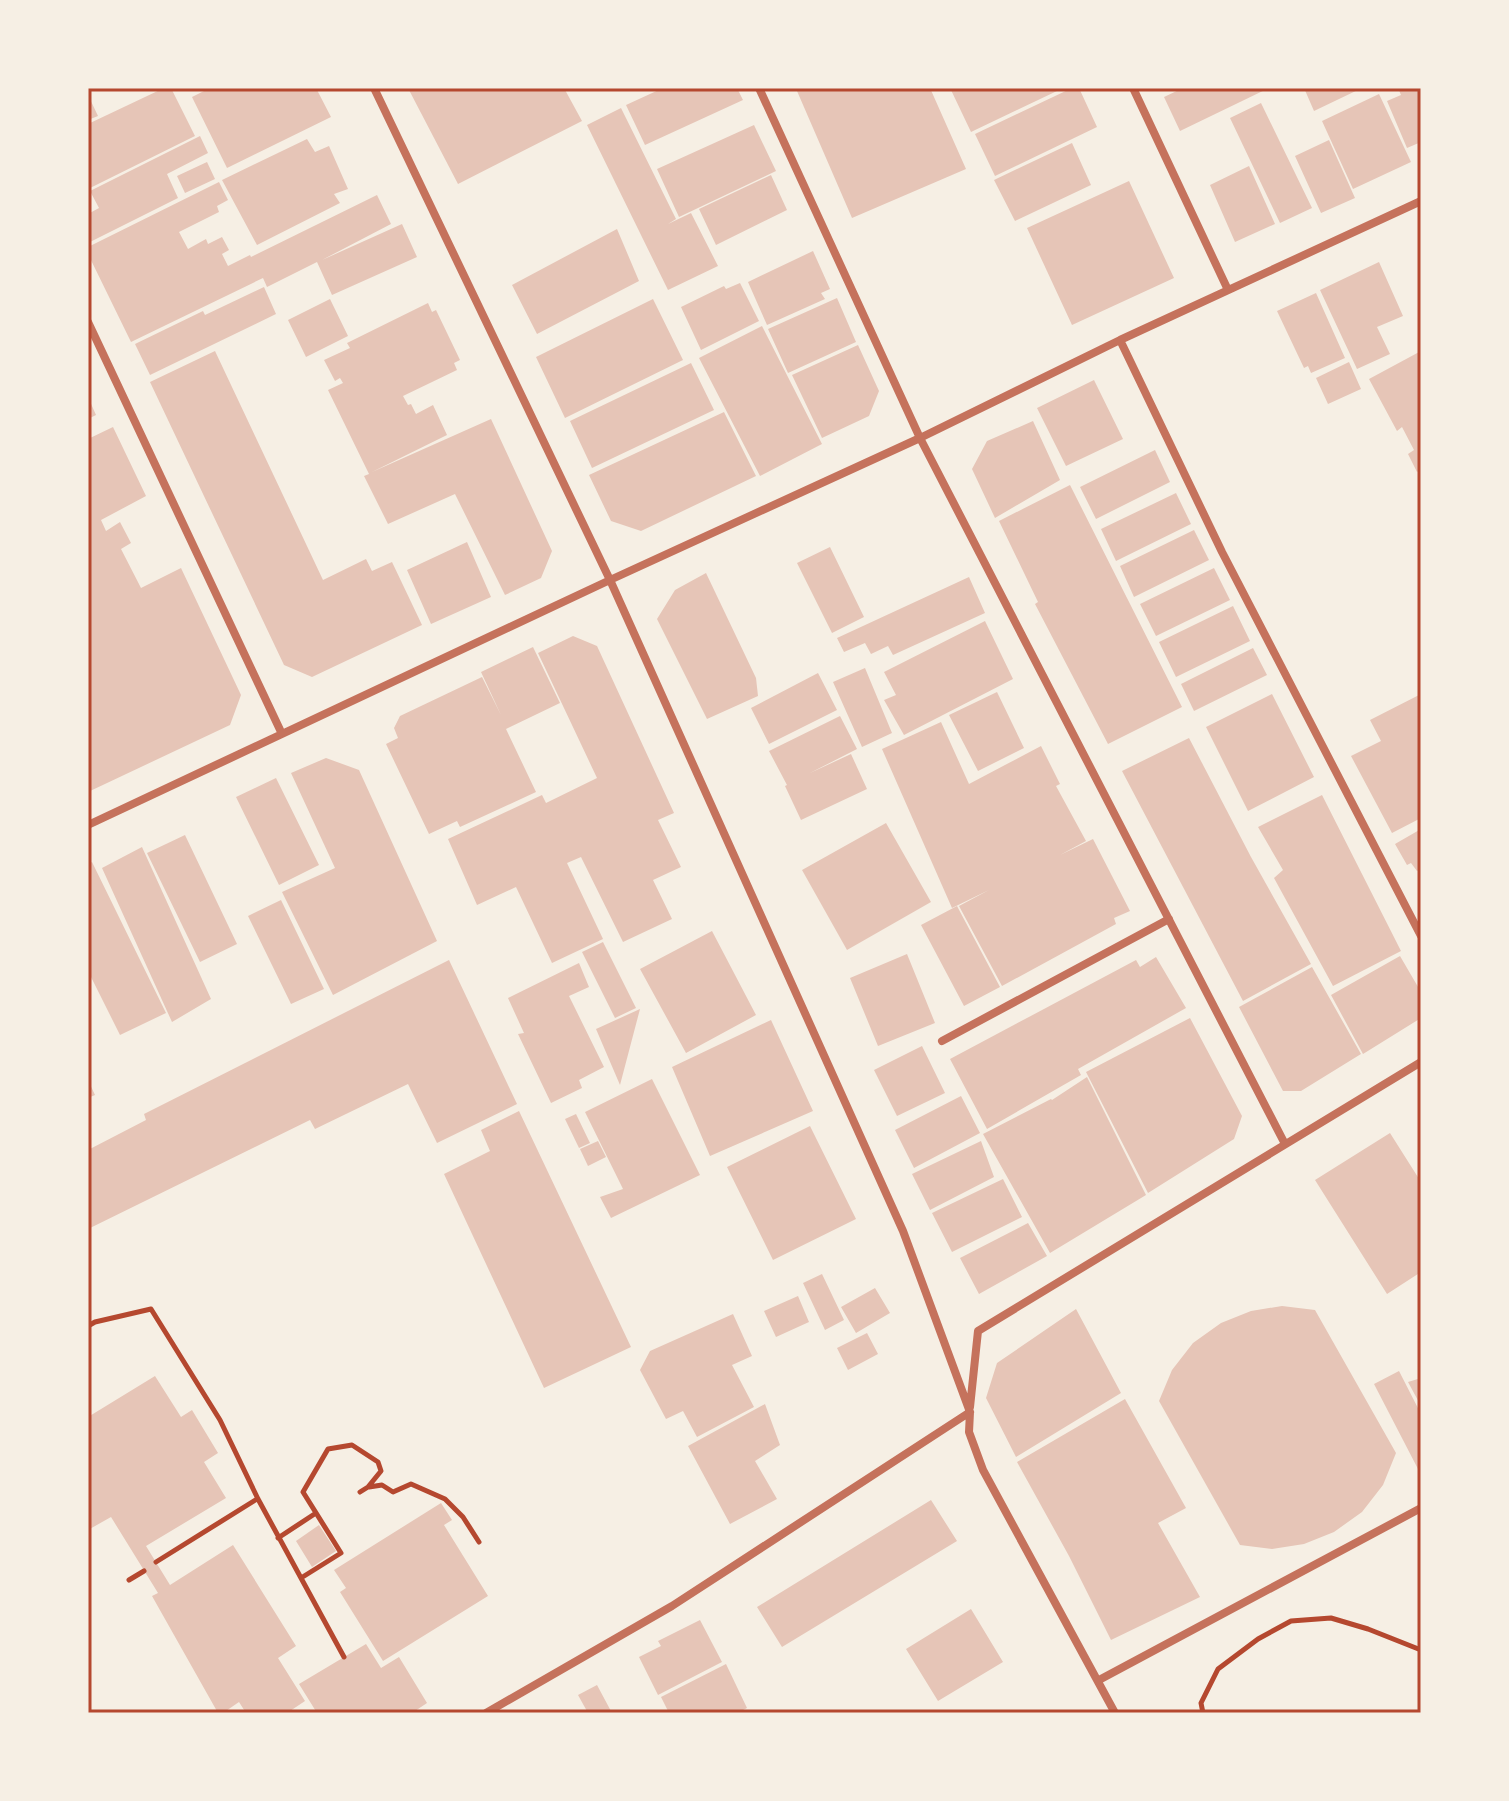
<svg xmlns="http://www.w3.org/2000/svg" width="1509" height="1801" font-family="Figtree,sans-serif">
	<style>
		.building { fill: #e6c5b7 }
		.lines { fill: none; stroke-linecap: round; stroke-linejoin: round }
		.path { stroke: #b5482f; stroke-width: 5 }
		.minor { stroke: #c5725c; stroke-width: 8 }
		.neatline { fill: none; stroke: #b5482f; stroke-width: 3 }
	</style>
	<rect width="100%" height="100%" fill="#f6efe4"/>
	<!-- building -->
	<path class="building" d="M164,88H171L195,136L88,189V124Z
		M210,88H316L331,117L227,168L192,97Z
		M412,88H564L582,121L458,184L409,90Z
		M663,88H737L743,100L645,145L626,105Z
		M803,88H930L966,169L852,218L797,91Z
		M954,88H1055L1057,91L971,132L951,90Z
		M1072,88H1079L1097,127L995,176L975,134Z
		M1183,88H1269L1180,131L1164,97Z
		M1304,88H1362L1314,111Z
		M1398,88H1421V142L1407,148L1387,101L1401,95Z
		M1379,94L1411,162L1353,189L1322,121Z
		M88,95L98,116L88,120Z
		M1261,103L1312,208L1280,223L1230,118Z
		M621,108L676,219L668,224L691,213L718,266L668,290L587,125Z
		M754,125L776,171L679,217L657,169Z
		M200,136L208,153L167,174L178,198L88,243V214L99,208L90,191Z
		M307,139L315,152L329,146L348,189L334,194L340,203L257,245L222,180Z
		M1329,140L1355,198L1321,213L1295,156Z
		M1072,143L1091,185L1015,221L994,180Z
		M207,162L215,179L185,193L177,176Z
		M1249,166L1275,224L1235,242L1210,185Z
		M771,175L787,210L716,245L699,209Z
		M1129,181L1174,278L1072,325L1027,228Z
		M219,182L228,200L217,206L219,212L179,232L188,249L206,239L208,244L222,237L229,250L222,254L228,266L250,255L251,257L377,195L391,224L322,260L402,224L417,257L332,295L317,262L267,287L263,278L131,342L88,254V247Z
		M617,229L639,281L537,334L512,285Z
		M813,251L830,289L821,293L825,299L767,325L748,282Z
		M1379,262L1403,316L1377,327L1390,354L1357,369L1320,290Z
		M740,283L759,321L701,350L681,307L724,286L726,289Z
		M264,287L276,314L150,375L135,344L203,311L205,315Z
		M1316,293L1345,358L1311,373L1308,366L1304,368L1277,311Z
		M837,298L856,342L788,373L768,329Z
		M330,299L348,336L306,357L288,320Z
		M653,299L683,360L565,418L536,357Z
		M428,303L432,312L436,310L460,360L454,363L457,370L403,396L408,405L411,404L416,414L433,405L447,435L372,472L491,419L552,551L541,578L505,595L455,494L388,524L364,476L369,474L328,390L343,383L340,378L335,381L324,360L350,348L347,343Z
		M762,326L822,444L760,476L699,358Z
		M858,345L879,391L869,416L822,438L792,375Z
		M215,351L323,580L366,559L372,571L392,562L422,625L312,677L284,665L150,382Z
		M1421,351V469L1417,472L1408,454L1414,450L1402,427L1397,431L1369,379Z
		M1349,362L1361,389L1328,404L1316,378Z
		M691,363L714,410L592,468L570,421Z
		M1094,380L1123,439L1066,466L1037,408Z
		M88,397L96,415L88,419Z
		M724,412L756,476L641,531L611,521L589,475Z
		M1033,421L1060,480L995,518L972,469L987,441Z
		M113,427L146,496L101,520L106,531L120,522L131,543L121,549L141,588L181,568L241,695L230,725L88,792V439Z
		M1155,450L1170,482L1096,519L1080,487Z
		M1070,485L1182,707L1108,744L1035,604L1038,602L999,521Z
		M1176,493L1191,524L1116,561L1101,529Z
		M1194,530L1209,560L1134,597L1120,566Z
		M467,542L491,597L431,624L407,570Z
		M830,547L864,617L832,633L797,563Z
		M1214,568L1230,600L1156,636L1140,604Z
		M706,573L756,678L758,696L707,719L657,619L675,590Z
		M969,577L985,613L893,655L888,646L871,654L865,643L844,652L837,638Z
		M1233,606L1250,641L1176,677L1159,642Z
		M985,621L1013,679L904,735L884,700L896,695L884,672Z
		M573,636L597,646L674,813L658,820L681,867L653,880L672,919L623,942L581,857L567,863L603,939L552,963L516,887L477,905L448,839L542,795L546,803L597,778L538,653Z
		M533,647L560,703L506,729L536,792L460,827L457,821L429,834L386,744L398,738L394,728L400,716L482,677L501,715L481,672Z
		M1253,648L1267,675L1194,711L1181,684Z
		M865,668L892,733L862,747L833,682Z
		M818,673L837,710L769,744L751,708Z
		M997,692L1024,748L978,771L949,715Z
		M1272,694L1314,777L1248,811L1206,727Z
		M1421,694V818L1392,833L1351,756L1381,741L1370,720Z
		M840,716L857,749L810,773L851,754L867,789L801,820L785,786L787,785L769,751Z
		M941,722L969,784L1041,746L1060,784L1056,786L1086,841L1060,855L1093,839L1130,911L1114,918L1116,924L1002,986L959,906L989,890L952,908L882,749Z
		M1189,738L1251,857L1311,964L1243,1001L1122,771Z
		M326,758L359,770L437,941L333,995L282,892L335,868L291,773Z
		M276,778L319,865L279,885L236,797Z
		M1322,795L1401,951L1333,986L1274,878L1283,870L1258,827Z
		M886,823L931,902L847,950L802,870Z
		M1421,829V869L1417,871L1411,863L1407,865L1395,844Z
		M185,835L237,944L200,962L147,853Z
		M142,847L211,999L172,1022L102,868Z
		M92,862L166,1013L120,1035L88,971V864Z
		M281,900L324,989L291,1004L248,916Z
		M957,906L1000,987L964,1006L921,925Z
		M712,931L756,1015L686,1053L640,969Z
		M603,942L636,1008L615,1018L582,952Z
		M907,954L935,1023L878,1046L850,978Z
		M1400,956L1421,992V1018L1363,1054L1331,995Z
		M1156,957L1186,1008L1078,1069L1081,1075L987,1129L950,1059L1136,960L1140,967Z
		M449,960L517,1104L437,1143L408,1084L315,1129L310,1120L88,1229V1150L146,1120L144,1114Z
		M579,963L589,987L569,996L604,1067L579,1080L582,1088L551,1103L518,1034L524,1033L508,998Z
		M1312,967L1361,1054L1301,1091H1283L1239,1007Z
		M640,1009L620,1085L596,1029Z
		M1190,1018L1242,1116L1234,1139L1148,1193L1086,1072Z
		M771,1020L813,1111L710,1156L672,1067Z
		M922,1046L945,1093L897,1116L874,1070Z
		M1087,1077L1146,1195L1050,1253L983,1134L1051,1099L1052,1100Z
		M652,1079L700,1175L611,1218L600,1197L623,1189L585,1112Z
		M88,1080L95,1095L88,1098Z
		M961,1096L980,1133L914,1168L895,1130Z
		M519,1111L631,1347L544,1388L444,1174L490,1151L481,1130Z
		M576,1114L590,1143L579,1148L565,1119Z
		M810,1126L856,1219L773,1260L727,1167Z
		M1390,1133L1421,1182V1272L1387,1294L1315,1180Z
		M598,1141L606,1157L588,1166L580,1149Z
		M981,1141L994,1177L930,1210L912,1174Z
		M1003,1179L1022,1217L952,1252L932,1213Z
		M1028,1223L1047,1256L979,1294L960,1258Z
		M822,1274L844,1320L825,1330L803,1283Z
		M875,1288L890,1313L856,1333L841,1307Z
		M798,1296L809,1322L776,1337L764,1311Z
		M1282,1306L1315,1310L1396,1453L1383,1485L1362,1512L1334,1532L1304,1544L1272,1549L1240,1545L1159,1401L1172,1370L1193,1343L1221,1323L1251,1311Z
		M1076,1309L1121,1393L1016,1457L986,1398L997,1363Z
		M733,1314L752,1356L732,1365L754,1407L697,1437L683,1411L666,1419L640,1370L650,1351Z
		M867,1333L878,1354L848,1370L837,1348Z
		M1399,1371L1421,1414V1468L1418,1469L1374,1384Z
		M155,1376L181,1417L192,1410L218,1453L204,1462L226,1498L146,1546L170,1585L233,1545L296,1646L278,1658L305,1701L287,1713H246L239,1702L223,1713H218L152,1596L158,1593L111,1517L88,1530V1417Z
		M1421,1378V1406L1408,1382Z
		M1125,1399L1186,1508L1158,1523L1200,1597L1111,1640L1069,1556L1017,1462Z
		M765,1404L780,1445L755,1461L777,1499L730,1524L688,1446Z
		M931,1500L957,1541L782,1647L757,1607Z
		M441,1503L452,1520L444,1525L488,1596L383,1661L340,1592L346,1588L334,1570Z
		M319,1525L336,1551L312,1567L296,1541Z
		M971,1609L1003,1662L938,1701L906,1649Z
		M700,1620L722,1662L658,1695L639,1657L661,1646L658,1641Z
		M366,1644L381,1668L399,1657L427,1703L412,1713H317L299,1684Z
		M726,1664L747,1708L737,1713H669L661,1697Z
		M597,1685L612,1713H588L578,1695Z"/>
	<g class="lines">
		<!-- path -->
		<path class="path" d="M88,1326L95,1322L151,1309L220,1420L258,1499L344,1657
			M369,1487L382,1485L393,1492L411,1484L445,1499L463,1517L479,1542
			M278,1538L316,1513
			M156,1562L257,1499
			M301,1578L341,1553L303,1492L328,1449L352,1445L378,1462L381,1471L368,1487L360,1492
			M129,1580L144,1571
			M1203,1713L1201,1703L1218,1669L1258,1639L1291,1621L1331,1618L1368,1629L1421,1650"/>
		<!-- minor -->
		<path class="minor" d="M374,88L610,580L903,1231L970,1412L969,1432L983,1470L1115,1713
			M759,88L920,438L1285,1144
			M1133,88L1228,290
			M88,322L282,734
			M1120,340L1222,552L1421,936
			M88,825L610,580L920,438L1120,340L1421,201
			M942,1041L1169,919
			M970,1407L978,1331L1421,1062
			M1099,1680L1421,1508
			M486,1713L672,1606L970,1412"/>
	</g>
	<!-- border -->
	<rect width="1509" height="1801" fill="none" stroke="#f6efe4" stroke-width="180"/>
	<rect x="90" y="90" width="1329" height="1621" class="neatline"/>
</svg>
